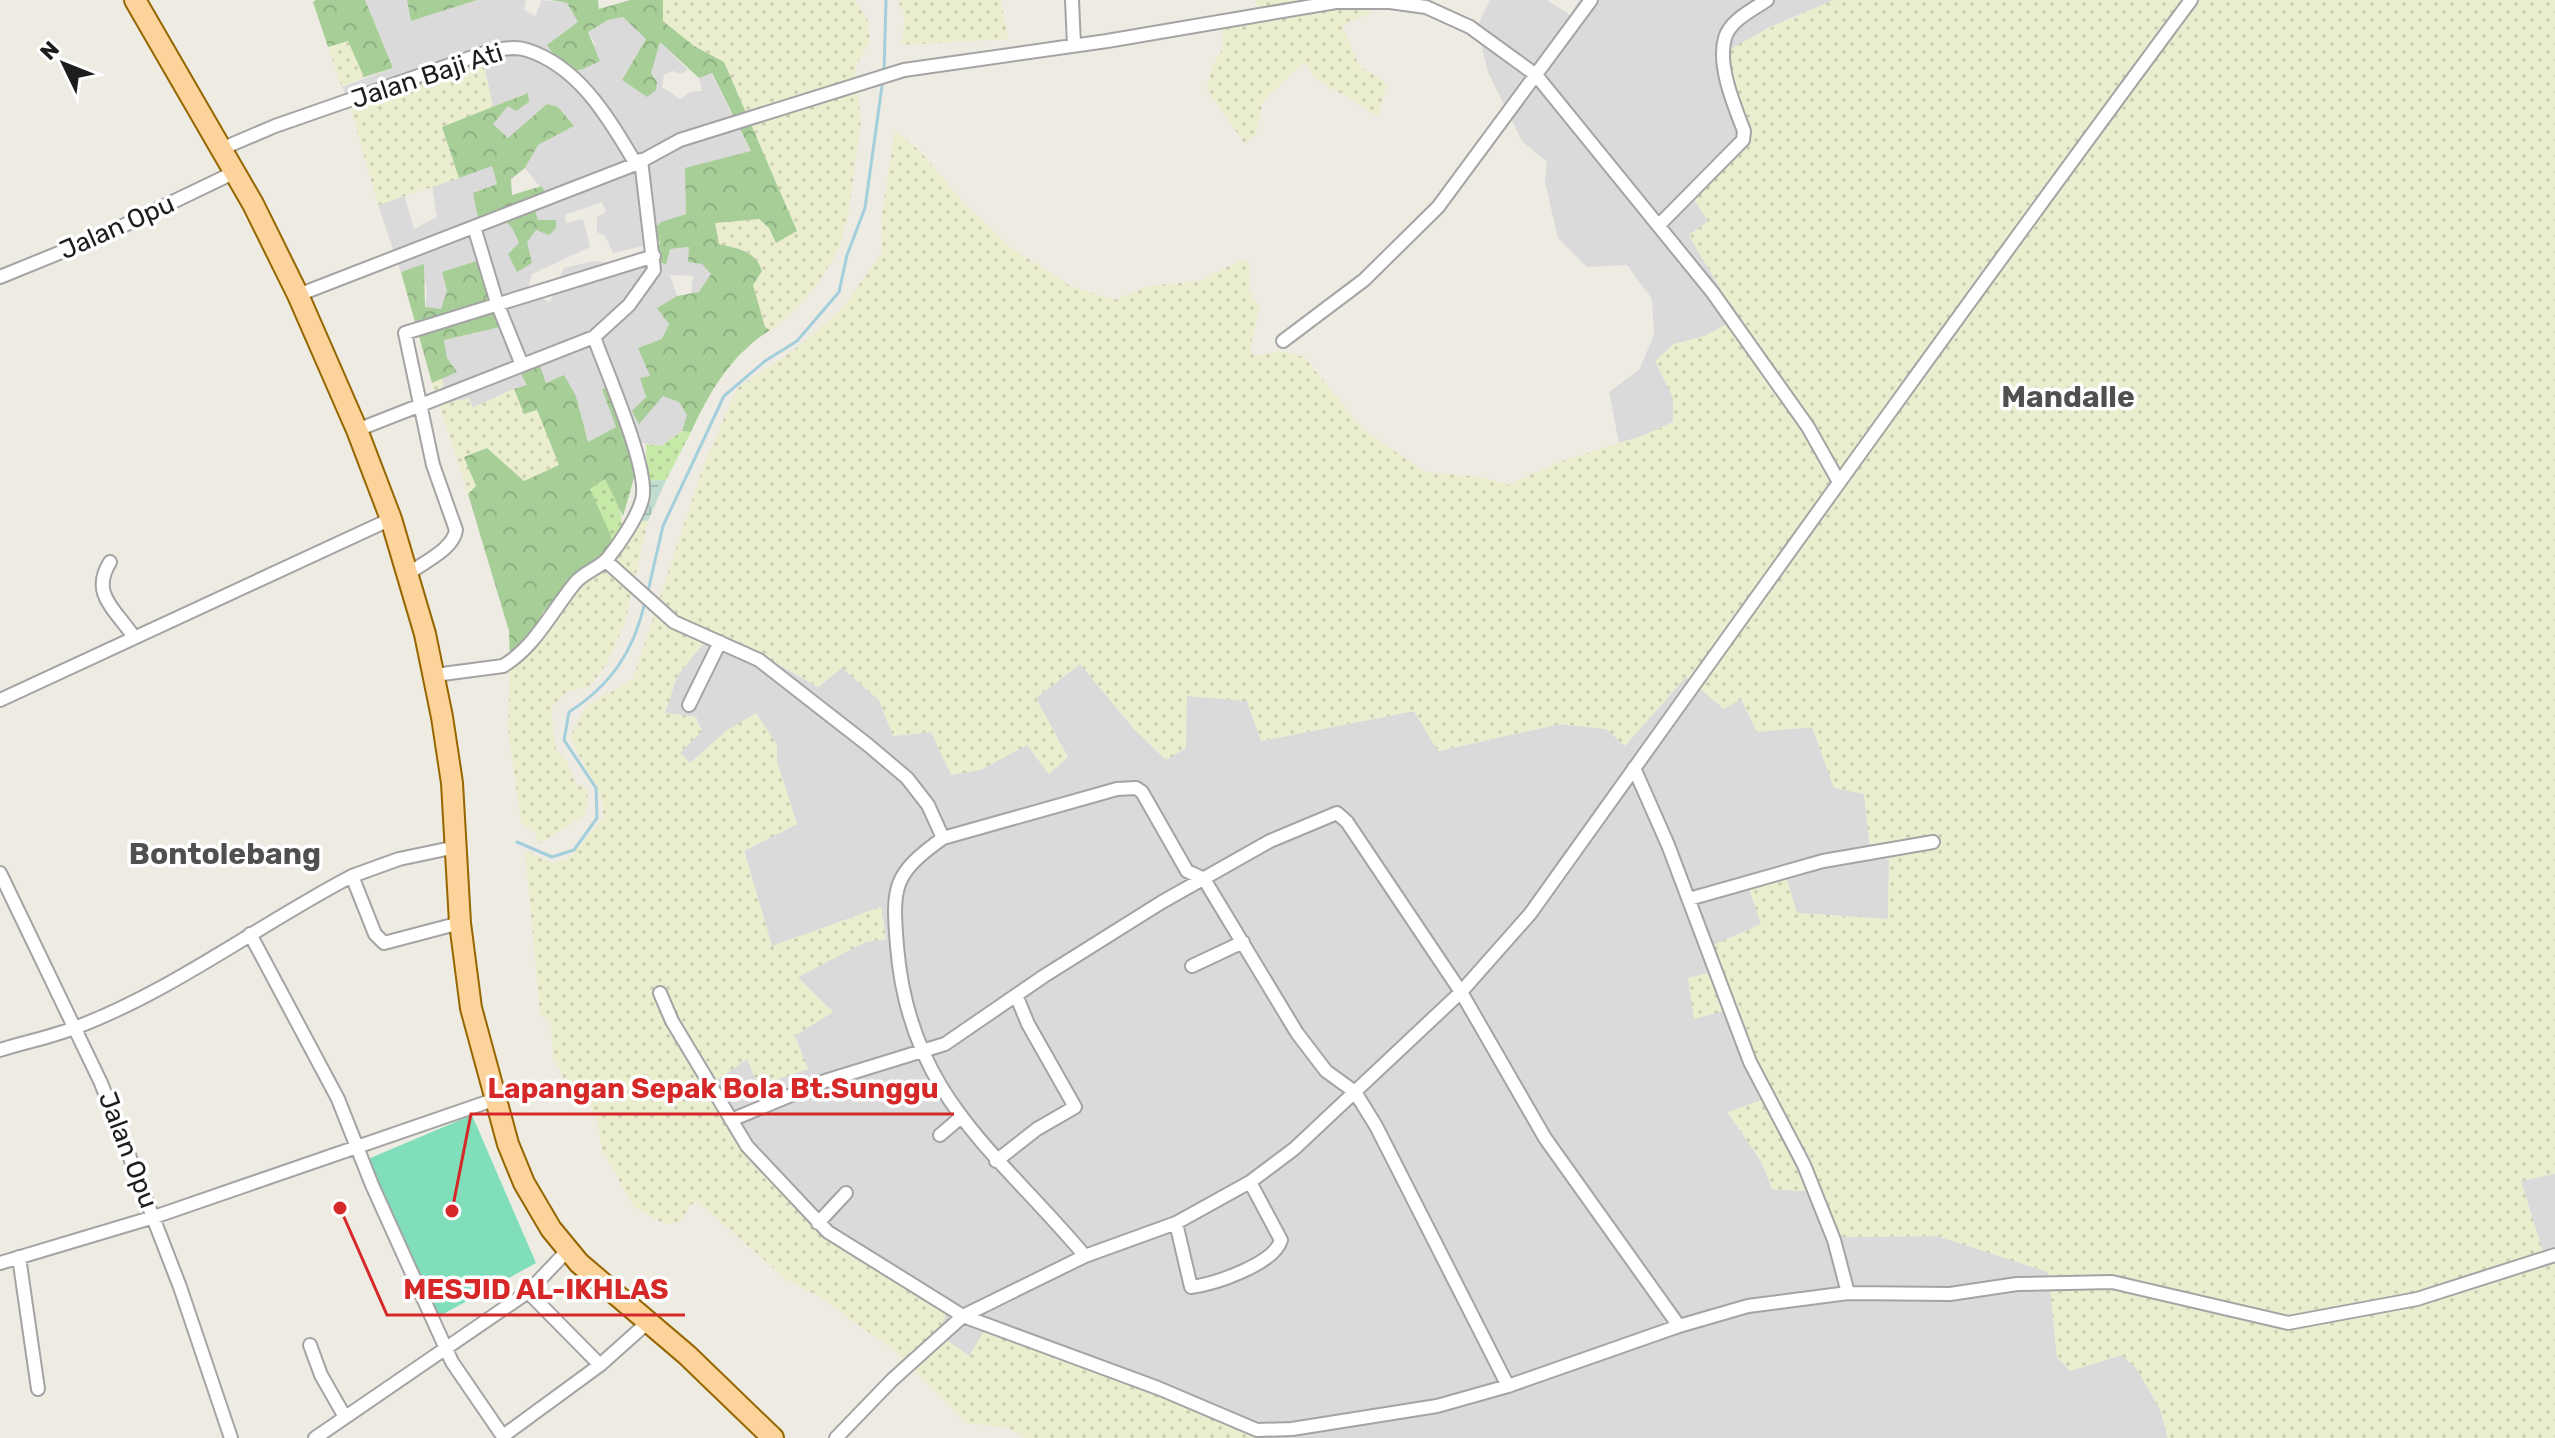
<svg xmlns="http://www.w3.org/2000/svg" width="2555" height="1438" font-family="Rubik,sans-serif">
	<style>
		.residential { fill: #dbdada }
		.farmland { fill: url(#farmland-dots) }
		.grass { fill: url(#grass-dots) }
		.forest { fill: url(#forest-crowns) }
		.wetland { fill: url(#wetland-marsh) }
		.pitch { fill: #80debb }
		.lines { fill: none; stroke-linecap: round; stroke-linejoin: round }
		.stream { stroke: #a3cfdd; stroke-width: 3 }
		.minor-casing { stroke: #a4a4a4; stroke-width: 16 }
		.primary-casing { stroke: #966600; stroke-width: 24 }
		.minor { stroke: #fff; stroke-width: 12 }
		.primary { stroke: #fcd39a; stroke-width: 20 }
		.labels { text-anchor: middle; dominant-baseline: central; stroke-width: 7; stroke-linejoin: round; paint-order: stroke }
		.street-label { font-size: 26px; fill: #1d1d1d; stroke: #fff }
		.quarter-label { font-size: 30px; font-weight: bold; fill: #505050; stroke: #fff }
		.leader { fill: none; stroke: #d62828; stroke-width: 3 }
		.callout-dot { fill: #d62828; stroke: #fff; stroke-width: 3 }
		.callout-label { font-size: 28px; text-anchor: middle; font-weight: bold; fill: #d62828; stroke: #fff; stroke-width: 7; stroke-linejoin: round; paint-order: stroke }
	</style>
	<defs>
		<pattern id="farmland-dots" width="8" height="8" patternUnits="userSpaceOnUse" patternTransform="scale(2)"><rect width="8" height="8" fill="#ebeece"/><path d="M2 2h.1M6 6h.1" fill="none" stroke="#c9ccb0" stroke-width="1.8" stroke-linecap="round"/></pattern>
		<pattern id="grass-dots" width="8" height="8" patternUnits="userSpaceOnUse" patternTransform="scale(2)"><rect width="8" height="8" fill="#c7e9a8"/><path d="M2 2h.1M6 6h.1" fill="none" stroke="#aac790" stroke-width="1.8" stroke-linecap="round"/></pattern>
		<pattern id="forest-crowns" width="20" height="18" patternUnits="userSpaceOnUse" patternTransform="scale(2)"><rect width="20" height="18" fill="#a7ce97"/><path d="M2 6a3 3 0 1 1 6 0M12 15a3 3 0 1 1 6 0" fill="none" stroke="#8fb082"/></pattern>
		<pattern id="wetland-marsh" width="20" height="14" patternUnits="userSpaceOnUse" patternTransform="scale(2)"><rect width="20" height="14" fill="#c0ddd0"/><path d="M1 5h8M5 5V1M11 12h8M15 12V8" fill="none" stroke="#a5bdb2"/></pattern>
	</defs>
	<rect width="100%" height="100%" fill="#eeebe3"/>
	<!-- residential -->
	<path class="residential" d="M365,0H407L411,21L477,0H526L524,10L535,16L542,0L567,3L578,22L564,35L596,45L588,32L608,20L623,17L646,38L622,80L646,96L656,90L650,74L659,41L688,70L681,74L673,71L664,75L662,87L680,99L691,92L702,91L699,78L711,73L751,152L686,215L661,222L651,233L660,242L613,253L605,236L597,232V217L606,212L602,202L565,215L566,223L583,219L590,247L532,274L527,291L550,302L564,268L593,261L640,267L655,261L670,249L690,247L712,274L699,292L691,294L693,276L670,275L677,296L658,308L669,323L650,376L639,423L663,396L679,402L687,415L682,431L661,446L632,441L613,386L602,389L617,427L588,442L576,396L547,384L514,389L472,408L445,403L442,377L457,372L447,358L443,340L500,327L442,272L447,291L442,309L425,308L427,293L423,265L401,272L378,205L404,195L414,229L437,217L432,186L492,165L498,184L473,194L485,222L487,214L498,212L512,228L519,243L527,242L538,221L533,203L547,196L525,168L538,145L574,126L509,139L493,124L508,106L527,93L493,107L484,65L495,60L493,44L347,96L342,87L393,68Z
		M1490,0H1547L1570,15L1579,0H1834L1765,29L1744,133L1688,188L1708,221L1689,236L1738,318L1705,336L1674,344L1673,422L1645,435L1619,443L1609,392L1639,370L1654,335L1652,299L1627,265L1587,267L1558,238L1545,182L1547,162L1522,141L1488,72L1477,27Z
		M708,638L748,647L818,687L842,667L879,700L893,736L931,732L980,770L1027,745L1049,774L1068,757L1035,698L1080,664L1135,730L1186,748V696L1247,700L1261,741L1414,711L1438,751L1560,724L1606,729L1686,677L1724,708L1741,698L1757,732L1812,727L1834,787L1864,794L1871,856L1889,860L1888,919L1797,913L1711,946L1766,1098L1728,1113L1762,1163L1772,1189L1820,1192L1842,1237L1937,1236L2049,1272L2057,1357L2070,1371L2122,1355L2137,1369L2160,1409L2168,1438H1259L1143,1382L987,1325L970,1357L937,1334L929,1294L796,1200L751,1159L708,1086L747,1059L808,1069L795,1036L798,977L865,942L886,939L881,907L772,947L744,850L797,824L777,762V745L726,731L691,764L680,753L702,731L696,717L665,713L677,676Z
		M2555,1174V1250L2543,1252L2520,1180Z"/>
	<!-- farmland -->
	<path class="farmland" d="M663,0H855L868,21L870,41L855,67L861,121L848,218L838,251L817,284L792,314L770,330L765,327L753,284L762,271L747,251L718,244L715,222L759,219L769,228L797,231L724,62L694,46L663,21Z
		M898,0H1001L1008,39L901,45L905,18Z
		M1255,0H1366L1371,13L1342,25L1359,66L1387,84L1378,116L1315,78L1305,61L1263,101L1256,133L1245,144L1206,89L1213,65L1223,49L1222,20L1258,8Z
		M1834,0H2555V1174L2521,1181L2543,1252L2555,1250V1438H2168L2160,1409L2137,1369L2122,1355L2070,1371L2057,1357L2048,1272L1937,1236L1842,1237L1820,1192L1772,1189L1762,1163L1728,1112L1766,1098L1731,1009L1694,1019L1688,978L1720,970L1711,946L1761,924L1748,886L1785,873L1797,913L1888,919L1889,860L1871,856L1864,794L1834,788L1812,727L1757,732L1741,699L1724,709L1686,677L1625,746L1606,729L1560,724L1438,751L1414,711L1261,741L1247,701L1187,696L1186,748L1166,760L1135,730L1080,664L1036,698L1068,757L1049,774L1027,745L980,770L951,775L931,732L893,736L879,700L842,668L818,687L748,647L708,638L677,676L665,713L695,717L702,731L680,753L690,763L726,731L756,713L777,745V762L797,824L744,851L772,946L881,907L886,939L865,942L798,977L833,1012L795,1036L808,1069L758,1086L747,1059L708,1086L751,1159L796,1200L929,1294L947,1312L938,1334L969,1356L988,1325L1143,1382L1259,1438H1026L1009,1428L966,1423L896,1352L820,1297L787,1280L697,1201L689,1206L681,1222L665,1224L634,1207L602,1150L597,1119L588,1098L567,1084L553,1058L551,1023L540,1014L525,850L552,863L570,857L603,818L602,799L570,737L585,707L633,679L703,467L737,388L793,351L842,309L882,252V214L895,131L920,151L962,201L1010,247L1070,286L1114,300L1148,286L1198,281L1244,259L1250,265L1249,290L1260,308L1250,347L1254,356L1281,351L1304,357L1363,429L1425,472L1481,477L1508,485L1556,463L1645,435L1673,422V398L1655,361L1674,344L1705,336L1738,318L1689,235L1708,221L1687,189L1744,133L1725,52L1765,30Z
		M348,40L364,77L342,87L328,47Z
		M480,49L493,107L442,127L459,178L378,205L347,96L364,86Z
		M442,377L445,403L469,398L473,408L514,389L524,413L537,410L559,465L524,481L476,486L468,494L432,383Z
		M635,520L648,521L625,623L607,663L590,686L566,692L551,708L556,750L566,760L576,784L587,788L588,803L584,816L538,844L535,831L521,823L508,729L510,662L529,641L543,612Z"/>
	<!-- grass -->
	<path class="grass" d="M682,431L691,432L666,480L647,481L646,444L661,446Z
		M605,479C615,499 633,525 612,544L589,489Z"/>
	<!-- forest -->
	<path class="forest" d="M316,0H365L393,68L364,77L348,41L328,47L313,2Z
		M407,0H477L411,21Z
		M551,0H598L599,9L630,0H663V21L694,46L724,62L797,231L776,243L769,228L759,219L715,223L719,244C738,249 755,250 762,271L753,285L765,327L770,330C731,355 710,391 691,432L682,431L687,415L679,402L663,396L639,424L632,411L646,397L640,378L650,376L638,348L662,339L669,324L657,308L677,296L699,292L711,274L702,264L688,262L689,247L670,249L666,264L655,261L660,242L651,233L661,222L686,214L685,168L751,151L712,73L699,78L660,42L651,73L657,82L656,90L647,97L622,80L646,39L623,17L608,20L588,32L600,61L583,69L567,72L547,45L578,22L567,3Z
		M528,93L529,102L516,111L508,106L493,124L508,138L547,104L558,107L574,126L538,145L525,168L511,179L512,195L542,186L547,197L533,204L538,220H556V228L549,235L536,230L527,242L532,263L517,272L508,254L519,243L512,228L498,212L487,214L481,232L473,193L497,184L492,166L459,178L442,127Z
		M480,260L500,327L444,340L447,358L457,372L432,383L401,272L424,264L425,307L441,309L447,291L442,272Z
		M536,355L546,383L564,375L576,396L588,442L616,427L602,389L614,386L636,471L623,516L605,479L590,489L611,536L613,553H603L543,612L529,641L510,662L509,631L468,494L476,486L464,457L487,448L524,481L559,465L537,410L524,414L514,389L527,385L515,363Z"/>
	<!-- wetland -->
	<path class="wetland" d="M666,480L648,521L636,520L647,481Z"/>
	<!-- pitch -->
	<path class="pitch" d="M472,1115L536,1263L436,1318L368,1159Z"/>
	<g class="lines">
		<!-- stream -->
		<path class="stream" d="M884,72L886,0
			M648,591L663,526L724,396L765,361L797,341L839,292L847,255L865,208L883,79
			M517,842L552,857L574,850L597,818L596,788L564,740L569,712C611,685 634,651 645,602"/>
		<defs>
			<path id="minor" d="M1072,0L1074,45
				M221,149L275,126L490,51C501,49 515,46 527,50C580,67 609,119 636,164
				M1660,224L1743,140L1744,131C1734,105 1717,65 1725,38C1730,20 1754,9 1767,0
				M474,227L497,303L522,365
				M0,277L108,233L233,173
				M298,295L636,164L680,140L904,70L1107,41L1336,2H1390L1426,7L1470,27L1536,75L1713,293L1808,427L1839,482
				M1283,341L1364,280L1438,207L1591,0
				M357,430L594,337
				M606,561L674,622L759,660L868,745L907,778L928,805L943,838L1117,789L1136,788L1142,792L1187,871L1204,879L1297,1033L1326,1071L1355,1092L1376,1126L1508,1386
				M110,562C90,594 115,609 134,637
				M407,575C423,562 453,550 456,530L433,465L405,333L654,256
				M435,675L503,666C535,647 552,611 575,583C584,572 600,568 608,558C620,543 637,518 642,500C651,471 605,369 594,337L629,305L654,270L641,160
				M0,700L391,519
				M689,705L720,642
				M1634,768L1668,845L1750,1062L1804,1165L1834,1240L1848,1293L1950,1294L2017,1284L2112,1282L2288,1323L2417,1299L2555,1255
				M943,838C893,874 892,886 897,946C909,1096 997,1151 1085,1256
				M0,873L101,1083L180,1287L231,1438
				M352,876L399,859L456,847
				M1689,899L1823,861L1933,842
				M250,934L338,1099L372,1185L452,1362L504,1438
				M1192,966L1243,942
				M660,993L672,1021L747,1146L828,1232L963,1316L1158,1388L1257,1430L1292,1429L1437,1406L1508,1386L1679,1326L1748,1306L1848,1293
				M0,1050C25,1042 52,1037 77,1027C174,990 260,924 352,876L375,934L384,943L460,923
				M731,1120L825,1081L945,1044L1044,976L1162,902L1270,841L1337,813L1347,822L1461,992L1545,1138L1679,1326
				M940,1135L960,1118
				M996,1161L1037,1129L1075,1107L1028,1024L1016,995
				M818,1223L846,1193
				M1176,1223L1191,1287C1215,1284 1274,1264 1281,1240L1250,1182
				M19,1257L38,1389
				M0,1263L154,1217L496,1099
				M528,1292L600,1365
				M310,1345L321,1375L345,1417
				M503,1436L600,1365L647,1323
				M315,1438L528,1292L567,1251
				M836,1438L892,1380L963,1316L1085,1256L1176,1223L1250,1182L1294,1149L1461,992L1530,914C1749,608 1967,302 2191,0"/>
			<path id="primary" d="M135,0L253,204L298,295L357,430L391,519L425,634L442,717L452,783L460,923L471,1008L508,1144L524,1183L551,1229L579,1263L687,1355L773,1438"/>
		</defs>
		<!-- minor casing -->
		<use href="#minor" class="minor-casing"/>
		<!-- primary casing -->
		<use href="#primary" class="primary-casing"/>
		<!-- minor -->
		<use href="#minor" class="minor"/>
		<!-- primary -->
		<use href="#primary" class="primary"/>
	</g>
	<g class="labels">
		<!-- street labels -->
		<g class="street-label">
			<text transform="translate(427 76) rotate(-18)">Jalan Baji Ati</text>
			<text transform="translate(117 227) rotate(-24)">Jalan Opu</text>
			<text transform="translate(128 1150) rotate(69)">Jalan Opu</text>
		</g>
		<!-- quarter labels -->
		<g class="quarter-label">
			<text x="2068" y="397">Mandalle</text>
			<text x="225" y="854">Bontolebang</text>
		</g>
	</g>
	<!-- callouts -->
	<path class="leader" d="M452 1211L471 1114H954M340 1208L387 1315H685"/>
	<g class="callout-dot">
		<circle cx="452" cy="1211" r="8"/>
		<circle cx="340" cy="1208" r="8"/>
	</g>
	<g class="callout-label">
		<text x="713" y="1098">Lapangan Sepak Bola Bt.Sunggu</text>
		<text x="536" y="1299">MESJID AL-IKHLAS</text>
	</g>
	<!-- north arrow -->
	<g transform="translate(64 64) rotate(313)" stroke="#ffffff" stroke-width="6" paint-order="stroke">
	<path d="M0-6L14 30L0 20L-14 30Z" fill="#1d1d1d"/>
	<text y="-12" font-size="22" font-weight="bold" text-anchor="middle" fill="#1d1d1d">N</text>
	</g>
</svg>
